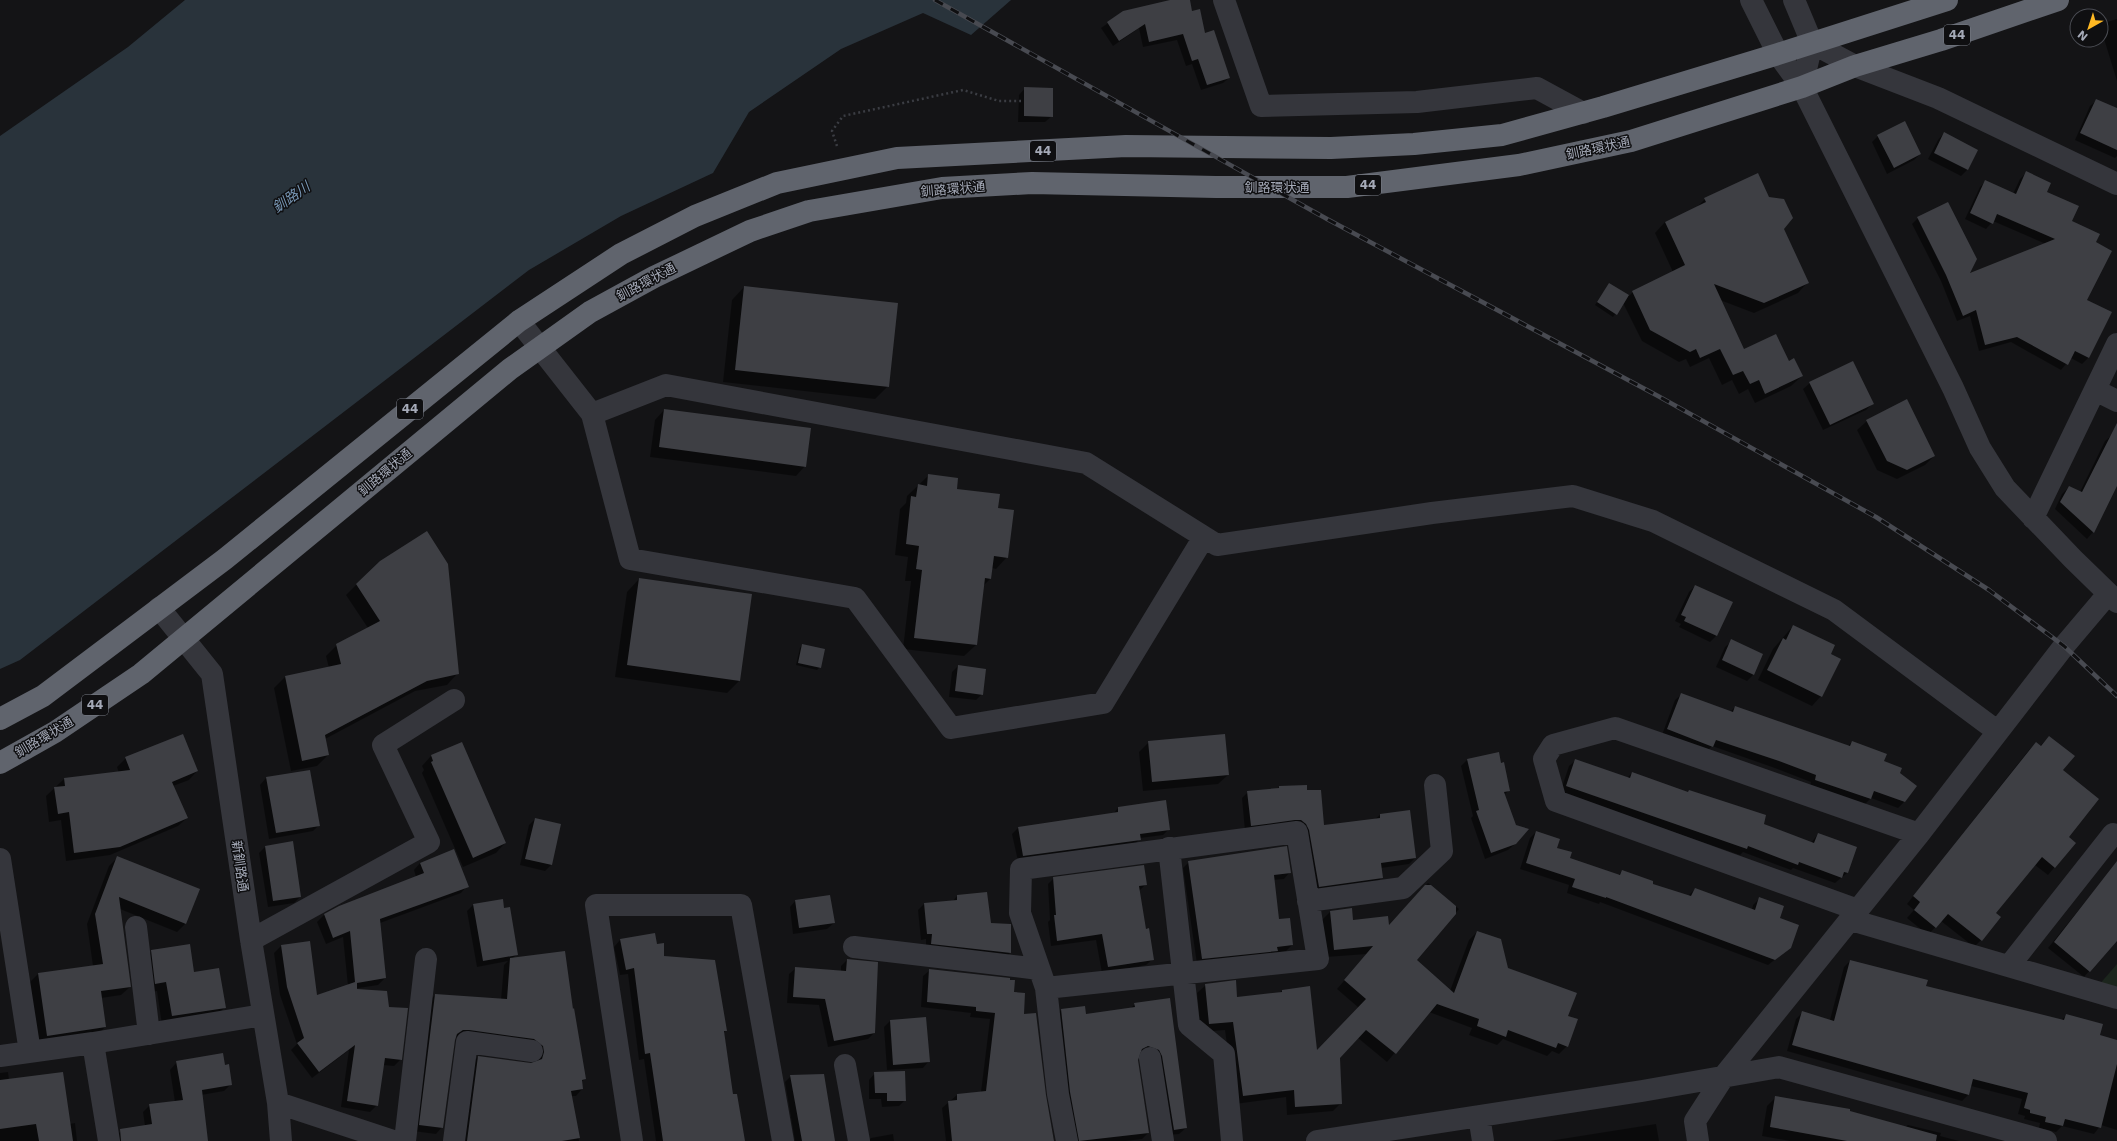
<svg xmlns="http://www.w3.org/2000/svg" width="2117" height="1141" font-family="'DejaVu Sans','Noto Sans JP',sans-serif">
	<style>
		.green { fill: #1c251d }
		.water { fill: #29333b }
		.shadow { fill: #0007 }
		.building { fill: #3e3f44 }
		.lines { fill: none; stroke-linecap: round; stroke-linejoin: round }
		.path { stroke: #3b3d43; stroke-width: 2.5; stroke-dasharray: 2 3; stroke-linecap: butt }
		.minor { stroke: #35363c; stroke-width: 22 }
		.highway { stroke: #60646d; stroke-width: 22 }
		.rail-casing { stroke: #484a51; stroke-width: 4.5 }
		.rail { stroke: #0f0f11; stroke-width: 3; stroke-dasharray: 9; stroke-linecap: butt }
		.labels { text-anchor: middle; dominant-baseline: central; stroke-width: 3; stroke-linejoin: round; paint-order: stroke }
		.shield { fill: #0f0f11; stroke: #787c86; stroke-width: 1 }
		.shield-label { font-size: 12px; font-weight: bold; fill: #a5aab8 }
		.street-label { font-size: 13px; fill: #a5aab8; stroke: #0f0f11 }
		.water-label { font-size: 14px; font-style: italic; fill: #7998b6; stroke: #0f0f11 }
	</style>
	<rect width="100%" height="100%" fill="#141416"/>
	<!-- green -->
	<path class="green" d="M2117,964V992L2098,986Z"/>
	<!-- water -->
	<path class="water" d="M185,0H1011L971,35L923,13L841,49L749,112L713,173L621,216L529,270L20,660L0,669V136L128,47Z"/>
	<!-- shadow -->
	<path class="shadow" d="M1175,0H1189L1192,12L1229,78L1223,83L1201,90L1192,64L1186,66L1177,40L1143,47L1139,28L1113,46L1101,28L1124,12Z
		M2117,19V81L2101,29L2107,22Z
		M1025,88L1052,116L1045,122H1018L1019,95Z
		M2097,100L2117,110V156L2115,158L2075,140L2090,106Z
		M1944,133L1967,170L1961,176L1928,159L1938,140Z
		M1878,136L1920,154L1914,160L1887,174L1872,142Z
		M2026,173L2046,192L2071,221L2095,243L2085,300L2110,312L2088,358L2082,364L2071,358L2061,370L2011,342L1979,351L1970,316L1957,321L1941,281L1912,224L1918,218L1968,275L2046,244L1993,221L1986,229L1965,219L1980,187L1986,181L2013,194L2020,179Z
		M1705,199L1783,229L1808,282L1798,293L1754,313L1720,300L1743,350L1802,376L1791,386L1755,403L1748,389L1739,394L1732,380L1722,385L1709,358L1690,367L1686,359L1679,362L1642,341L1623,303L1613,317L1595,305L1609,284L1629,296L1633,292L1673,272L1655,233L1665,222L1695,209Z
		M744,287L888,386L875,399L723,382L732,300Z
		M1810,383L1872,404L1866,410L1823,430L1803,389Z
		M664,410L805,466L796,476L650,457L655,420Z
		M1867,421L1934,456L1925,465L1897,479L1877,470L1857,430Z
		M2112,435L2117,437V484L2093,532L2087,539L2055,509L2062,494L2069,487L2080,492L2105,441Z
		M929,475L997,509L1007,557L996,569L992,568L990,579L983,586L976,645L964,656L903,649L911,581H905L908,557L895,555L900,509L906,503L907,496Z
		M639,579L739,681L727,693L615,677L627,592Z
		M357,584L457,674L447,685L415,691L325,739L328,755L317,766L291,771L274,688L285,677L329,668L326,656L337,645L368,628L346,595Z
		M1695,586L1716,636L1710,642L1679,627L1681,624L1675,621L1689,592Z
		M1793,626L1830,654L1821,696L1812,706L1758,680L1773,649Z
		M1732,641L1762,654L1753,675L1747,681L1716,667L1725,647Z
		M802,645L820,667L817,670L796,665L800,648Z
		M958,666L982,694L976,700L949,697L952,672Z
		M1682,694L1730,712L1735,707L1848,746L1852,742L1899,773L1904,802L1898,808L1871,798L1864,805L1810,786L1811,782L1772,767L1712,746L1706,752L1662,735L1675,700Z
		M2049,737L2062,770L2067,837L2075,843L2048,875L2035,865L1995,913L1981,940L1974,947L1941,921L1928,935L1907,918L1914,910L1907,904L2029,750L2036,743L2040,746Z
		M1149,742L1228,775L1218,784L1143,791L1139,752Z
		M431,756L505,843L496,853L463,867L422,773L424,770L422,766Z
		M126,758L197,771L189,780L173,786L187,818L178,826L110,855L66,861L61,820L49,822L46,796L64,779L119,773L117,767Z
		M1467,760L1509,790L1504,795L1515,844L1508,850L1485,859L1471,818L1473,816L1461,766Z
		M1576,760L1627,778L1632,773L1688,793L1811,843L1818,834L1855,848L1847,873L1835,883L1793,868L1791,870L1743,852L1740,855L1560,793L1569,766Z
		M266,778L319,825L313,831L269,839L260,785Z
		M1279,787L1307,791L1324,827L1374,820L1380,815L1409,811L1415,858L1409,864L1381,868L1382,877L1376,883L1313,893L1301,831H1245L1242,798L1248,792L1277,789Z
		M1118,808L1169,829L1163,835L1140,838L1134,846L1018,861L1012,834L1018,828L1113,814Z
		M535,819L551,865L545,871L520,865L529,825Z
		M1536,832L1569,858L1618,876L1622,871L1651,884L1688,896L1695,889L1752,910L1753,905L1760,898L1779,919L1790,948L1768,965L1600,902L1599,904L1567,893L1569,885L1520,869L1530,838Z
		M266,846L300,897L294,903L268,907L259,853Z
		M118,857L186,923L177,932L120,909L130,987L121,995L101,998L105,1027L97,1036L39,1044L29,983L38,974L93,966L87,924L109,866Z
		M1189,862L1290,872L1284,879L1273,880L1278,920L1292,945L1286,951L1197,964L1183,868Z
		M420,863L467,886L461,893L380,923L385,978L378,985L352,989L388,1008L401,1059L394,1066L383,1065L377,1105L370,1112L341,1107L349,1050L312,1078L291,1050L297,1044L280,995L274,953L281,946L316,997L348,986L343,937L326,944L317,922L324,915L339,907L416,877L414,870Z
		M2107,875L2117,883V939L2084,977L2048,948Z
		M1054,878L1146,884L1139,891L1145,930L1153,959L1146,965L1102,973L1096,940L1051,946L1048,922L1050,920L1048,884Z
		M1428,883L1459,909L1415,960L1450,991L1469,940L1477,932L1507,969L1567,1016V1046L1559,1054L1552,1051L1547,1056L1503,1039L1497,1045L1469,1035L1472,1028L1429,1012L1387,1062L1358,1038L1339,1057L1341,1103L1333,1111L1287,1115L1286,1097L1235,1104L1225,1030L1201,1032L1197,993L1206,985L1236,998L1279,993L1282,991L1309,987L1316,1052L1359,1008L1337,989L1367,954L1326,957L1322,920L1330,912L1352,921L1388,926Z
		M957,896L990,924L1010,953L1004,959L926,949V939L921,940L918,910L924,904L952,902Z
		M796,900L834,923L827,929L793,934L790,907Z
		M473,905L503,909L517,954L513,958L572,1010L585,1079L581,1082L582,1089L576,1096H571L579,1141H461L471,1064L478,1057L536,1064L538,1060L537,1053L461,1036L455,1037L442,1127L436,1134L413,1131L428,1002L435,995L501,1000L504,965L508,961L477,967L467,911Z
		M654,934L656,945L663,957L726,1030L724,1033L733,1095L743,1141H656L644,1059L639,1060L628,974L620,975L614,947L620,940Z
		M152,951L193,973L225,1007L215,1017L162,1025L157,991L146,993L142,961Z
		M847,960L874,1033L868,1039L828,1047L819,1005L787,1003L789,974L796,968L841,971V966Z
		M1850,961L1925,987L2061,1020L2066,1016L2099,1036L2117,1041V1130L2101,1125L2094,1134L2062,1126L2056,1132L2039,1128L2040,1123L2024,1119L2025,1116L2018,1114L2022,1099L1971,1086L1968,1095L1962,1101L1787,1051L1796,1019L1802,1013L1830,1020L1844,967Z
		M930,970L1013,993L1023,1015L1045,1096L1054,1141H946L942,1108L957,1095L981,1092L990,1019L970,1017L971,1013L921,1007L923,976Z
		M1169,999L1186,1128L1179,1134L1168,1135L1153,1056L1142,1051L1137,1059L1148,1133L1142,1139L1126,1141H1072L1055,1016L1061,1010L1085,1015L1130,1009L1135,1004Z
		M925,1018L929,1061L923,1068L887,1070L884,1027L890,1021Z
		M177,1062L224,1066L231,1084L224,1091L201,1095L207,1141H116L115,1137L122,1130L145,1126L143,1112L150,1105L175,1102L170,1070Z
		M8,1072L9,1080L69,1124L75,1123L77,1141H0V1073Z
		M875,1073L905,1100L899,1106L882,1107L881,1099H869V1080Z
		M791,1076L834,1141H795L785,1082Z
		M1775,1098L1848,1112L1905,1127L1908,1125L1941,1133L1940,1136L1959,1141H1790L1762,1136L1767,1106Z
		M1656,1124L1659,1141H1549Z
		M893,1134L894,1141H868L871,1138Z"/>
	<!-- building -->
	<path class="building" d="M1170,0H1190L1192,11L1200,9L1205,33L1214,30L1230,78L1207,85L1198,59L1192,61L1183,34L1149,42L1145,24L1119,41L1107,22L1123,11Z
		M1024,87L1053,88V117L1024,116Z
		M2096,99L2117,108V150L2080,133Z
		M1905,121L1921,154L1894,168L1877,135Z
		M1944,132L1978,150L1968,170L1934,153Z
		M2026,171L2051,183L2047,192L2079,206L2072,221L2100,234L2096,242L2112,251L2087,300L2112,312L2089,358L2075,351L2068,365L2017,337L1985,345L1976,310L1963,316L1946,275L1917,217L1948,202L1977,259L1970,273L2055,239L1997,214L1993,224L1970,213L1985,180L2016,194Z
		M1758,173L1769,197L1784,199L1793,218L1784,229L1809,283L1764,303L1714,284L1744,349L1776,334L1789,361L1794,358L1803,376L1765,394L1759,380L1750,384L1743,371L1733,375L1720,349L1700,358L1696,349L1690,352L1650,330L1632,291L1685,265L1665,222L1706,202L1704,198Z
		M1609,283L1629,295L1617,315L1597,302Z
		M744,286L898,303L889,387L735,370Z
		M1853,361L1874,404L1830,425L1809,382Z
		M1907,399L1935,456L1907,470L1887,461L1866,420Z
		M664,409L811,428L806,467L659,447Z
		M2117,423V486L2094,533L2060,502L2069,486L2082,492Z
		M928,474L958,478L957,489L1000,494L998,508L1014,510L1008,558L994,556L991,579L985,578L977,645L914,638L922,570L916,569L919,546L906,544L911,496L916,497L918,484L927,486Z
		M427,531L448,564L459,674L427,681L325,735L329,755L302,761L285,676L341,664L336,644L380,621L356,584L380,561Z
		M639,578L752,594L740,681L627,665Z
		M1695,585L1733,602L1717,636L1684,621L1686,617L1681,615Z
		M1793,625L1835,645L1831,654L1841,659L1822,697L1767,670L1783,638L1786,640Z
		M1731,639L1763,654L1754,675L1722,660Z
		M802,644L825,649L821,668L798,663Z
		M958,665L986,669L983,695L955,691Z
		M1681,693L1733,712L1735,706L1850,746L1852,741L1887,754L1884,761L1902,768L1900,773L1917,786L1905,802L1874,791L1871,799L1815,780L1816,775L1779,761L1716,740L1713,747L1667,729Z
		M183,734L198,771L172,782L188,818L120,847L74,853L69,812L58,814L54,787L65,786L64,778L130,770L125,757Z
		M1225,734L1229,775L1152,782L1148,741Z
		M2049,736L2075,756L2063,770L2099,799L2069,837L2076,843L2055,868L2042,857L1996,913L2001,917L1982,941L1948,914L1936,928L1914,910L1920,902L1913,896L2036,742L2041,746Z
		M462,742L506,843L473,858L431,762L433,761L431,755Z
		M1499,752L1501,763L1504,762L1510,791L1504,792L1516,825L1529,829L1516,844L1491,853L1476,811L1479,810L1467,759Z
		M1575,759L1630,778L1632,772L1688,792L1689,790L1766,815L1764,824L1814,843L1818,833L1857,847L1848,873L1844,872L1842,878L1799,862L1798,865L1748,846L1747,849L1566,786Z
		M310,770L320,826L276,833L266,777Z
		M1307,785V790H1321L1324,825L1380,818V814L1410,810L1416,858L1381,863L1383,878L1319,887L1309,830L1306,824L1301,820H1295L1251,826L1247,791L1279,788V786Z
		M1166,800L1170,830L1140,834L1141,840L1023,856L1018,827L1118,812V807Z
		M535,818L561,824L552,865L525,859Z
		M1536,831L1560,839L1557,848L1572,852L1570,858L1620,875L1622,870L1653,881V884L1691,896L1695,888L1755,910L1759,897L1784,906L1780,918L1799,925L1791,948L1775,960L1606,897V898L1572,887L1575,879L1526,863Z
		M293,841L301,897L273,901L265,846Z
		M1287,846L1291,873L1274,875L1279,919L1290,918L1293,945L1277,947L1278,951L1202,959L1188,861Z
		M454,849L469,887L380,919L386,978L357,983V989L387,991L389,1007L408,1008L402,1060L385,1058L378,1106L347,1101L355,1045L319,1072L297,1043L304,1038L287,987L281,945L310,941L317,995L355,982L350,931L333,938L324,914L339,906L424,873L420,863Z
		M117,856L200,889L186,924L119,897L131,987L101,991L106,1027L47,1036L38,973L103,964L95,914Z
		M2117,861V941L2090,972L2054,942Z
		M1144,865L1147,885L1139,886L1146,929L1149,928L1154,960L1108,967L1102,934L1057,941L1054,915H1056L1053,877Z
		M1425,885H1431L1456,906V914L1417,960L1454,993L1477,931L1501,939L1508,968L1577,993L1568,1016L1578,1019L1568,1047L1558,1043L1556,1048L1508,1030L1506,1037L1477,1026L1479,1019L1437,1004L1396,1054L1366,1030L1340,1058L1342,1104L1295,1107L1294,1090L1243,1096L1233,1022L1209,1024L1205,984L1236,980L1237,997L1282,992V990L1310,986L1317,1050L1366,999L1344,980L1373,946L1334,950L1330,911L1352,908L1353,920L1388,916L1389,925Z
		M987,892L991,923L1011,924V953L931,944L932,934H927L924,903L957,900V895Z
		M830,895L835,923L799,928L795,900Z
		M503,899L504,908L510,907L518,955L483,961L473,904Z
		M655,933L657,944L664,943V956L715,960L727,1031H724L733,1094H737L745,1141H663L650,1053L645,1054L634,968L626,970L620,939Z
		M190,944L194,972L219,968L226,1008L172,1016L166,982L155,984L151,950Z
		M565,951L573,1009L574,1008L586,1079L582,1080L583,1089L571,1091L580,1138L562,1141H467L478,1056L531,1063L542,1059L544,1052L543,1046L534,1039L469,1030H463L457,1034L455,1040L443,1128L419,1125L435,994L507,999L510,958Z
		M847,959L878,962L875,1033L834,1041L825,999L793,997L795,967L846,971Z
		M1850,960L1928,980L1926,986L2064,1020L2066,1014L2103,1024L2100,1035L2117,1040V1064L2101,1128L2065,1119L2063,1126L2045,1122L2046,1117L2030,1113V1110L2024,1108L2028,1093L1973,1079L1969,1095L1792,1045L1802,1011L1834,1021Z
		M929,969L1010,978V980H1015L1014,992L1025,993L1024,1014L1036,1013L1046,1095L1054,1141H952L948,1101L957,1100V1094L986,1091L995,1013L976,1011V1007L927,1002Z
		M1170,998L1187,1128L1174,1130L1162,1056L1159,1050L1148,1046L1142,1049L1138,1060L1149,1133L1079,1141L1070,1092L1061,1009L1085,1006L1086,1014L1135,1007L1134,1003Z
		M926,1017L930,1062L893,1065L890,1020Z
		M223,1053L225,1065L229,1064L232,1085L202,1090L208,1141H121L120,1129L152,1124L149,1104L183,1100L176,1061Z
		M905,1071L906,1101H887V1093H875L874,1072Z
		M63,1072L73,1141H39L36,1124L0,1129V1080Z
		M824,1074L835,1141H802L790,1075Z
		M1775,1096L1850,1109V1111L1937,1135L1936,1141H1847L1770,1127Z"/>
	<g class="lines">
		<!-- path -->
		<path class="path" d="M837,146L832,131L843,116L963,90L999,101H1021"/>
		<!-- minor -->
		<path class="minor" d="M1224,0L1261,106L1417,102L1537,88L1583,113
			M1751,0L1778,54L1802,87L1953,388L1980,448L2005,488L2073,559L2117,602
			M1794,0L1812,43
			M1812,43L1855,66L1938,98L2117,184
			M1802,87L1812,43
			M519,321L592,414L666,385L1086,463L1217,545L1432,513L1573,496L1653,521L1834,610L1997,731
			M2095,390L2117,401
			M592,414L630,559L855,598L951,728L1103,703L1204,537
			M2033,518L2117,344
			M159,608L212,674L251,940L278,1103L281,1141
			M1169,848L1189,1025L1224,1054L1232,1141
			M0,859L30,1052
			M1308,901L1403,888L1442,851L1435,785
			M1858,910L1556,801L1544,759L1553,745L1615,728L1919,834
			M1851,920L2117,998
			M136,927L149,1034
			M251,940L429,842L383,745L454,700
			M854,947L1039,969
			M2009,966L2113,834L2117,836
			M1046,988L1318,959L1297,832L1021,869L1020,913L1046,988L1058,1094L1067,1141
			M93,1043L109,1141
			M0,1056L93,1043L263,1015
			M1150,1058L1163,1141
			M845,1065L859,1141
			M278,1103L393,1141
			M1479,1116L1483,1141
			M405,1141L426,959
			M454,1141L467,1042L532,1051
			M632,1141L596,905H741L783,1141
			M1317,1141L1642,1091L1779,1067L2046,1141
			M1698,1141L1695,1121L1724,1076L1919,834L2064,646L2108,594"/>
		<!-- highway -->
		<path class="highway" d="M0,719L43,696L225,559L519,321L621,254L695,216L777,183L897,158L1126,146L1331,148L1414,144L1502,135L1603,107L1778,54L1947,0
			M0,763L55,732L141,674L510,369L590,312L654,277L750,231L809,211L942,188L1032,183L1216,187H1347L1519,165L1631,141L1802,87L1855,66L1941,40L2058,0"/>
		<defs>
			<path id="rail" d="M935,0L1327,219L1658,396L1876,517L1989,590L2064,646L2117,696"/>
		</defs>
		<!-- rail casing -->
		<use href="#rail" class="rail-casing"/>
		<!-- rail -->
		<use href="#rail" class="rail"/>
	</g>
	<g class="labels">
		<!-- shield labels -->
		<g class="shield">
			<rect x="1944" y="25" width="26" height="20" rx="3"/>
			<rect x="1030" y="141" width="26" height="20" rx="3"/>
			<rect x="1355" y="175" width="26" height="20" rx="3"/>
			<rect x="397" y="399" width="26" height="20" rx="3"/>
			<rect x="82" y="695" width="26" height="20" rx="3"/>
		</g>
		<g class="shield-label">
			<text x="1957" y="35">44</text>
			<text x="1043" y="151">44</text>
			<text x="1368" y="185">44</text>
			<text x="410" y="409">44</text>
			<text x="95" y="705">44</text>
		</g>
		<!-- street labels -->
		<g class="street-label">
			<text transform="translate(1598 148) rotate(-12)">釧路環状通</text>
			<text x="1277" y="187">釧路環状通</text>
			<text transform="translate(953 189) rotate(-5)">釧路環状通</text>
			<text transform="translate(646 282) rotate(-28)">釧路環状通</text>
			<text transform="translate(385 472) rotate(-40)">釧路環状通</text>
			<text transform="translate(44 737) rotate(-31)">釧路環状通</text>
			<text transform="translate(240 866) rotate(82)">新釧路通</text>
		</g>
		<!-- water labels -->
		<g class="water-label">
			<text transform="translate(291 197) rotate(-35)">釧路川</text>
		</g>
	</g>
	<!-- north arrow -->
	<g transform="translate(2089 28) rotate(219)"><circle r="19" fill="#0f0f11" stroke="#4b4d54"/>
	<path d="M0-3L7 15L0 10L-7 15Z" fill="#ffb923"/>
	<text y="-6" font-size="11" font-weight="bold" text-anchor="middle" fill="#a5aab8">N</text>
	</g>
</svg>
